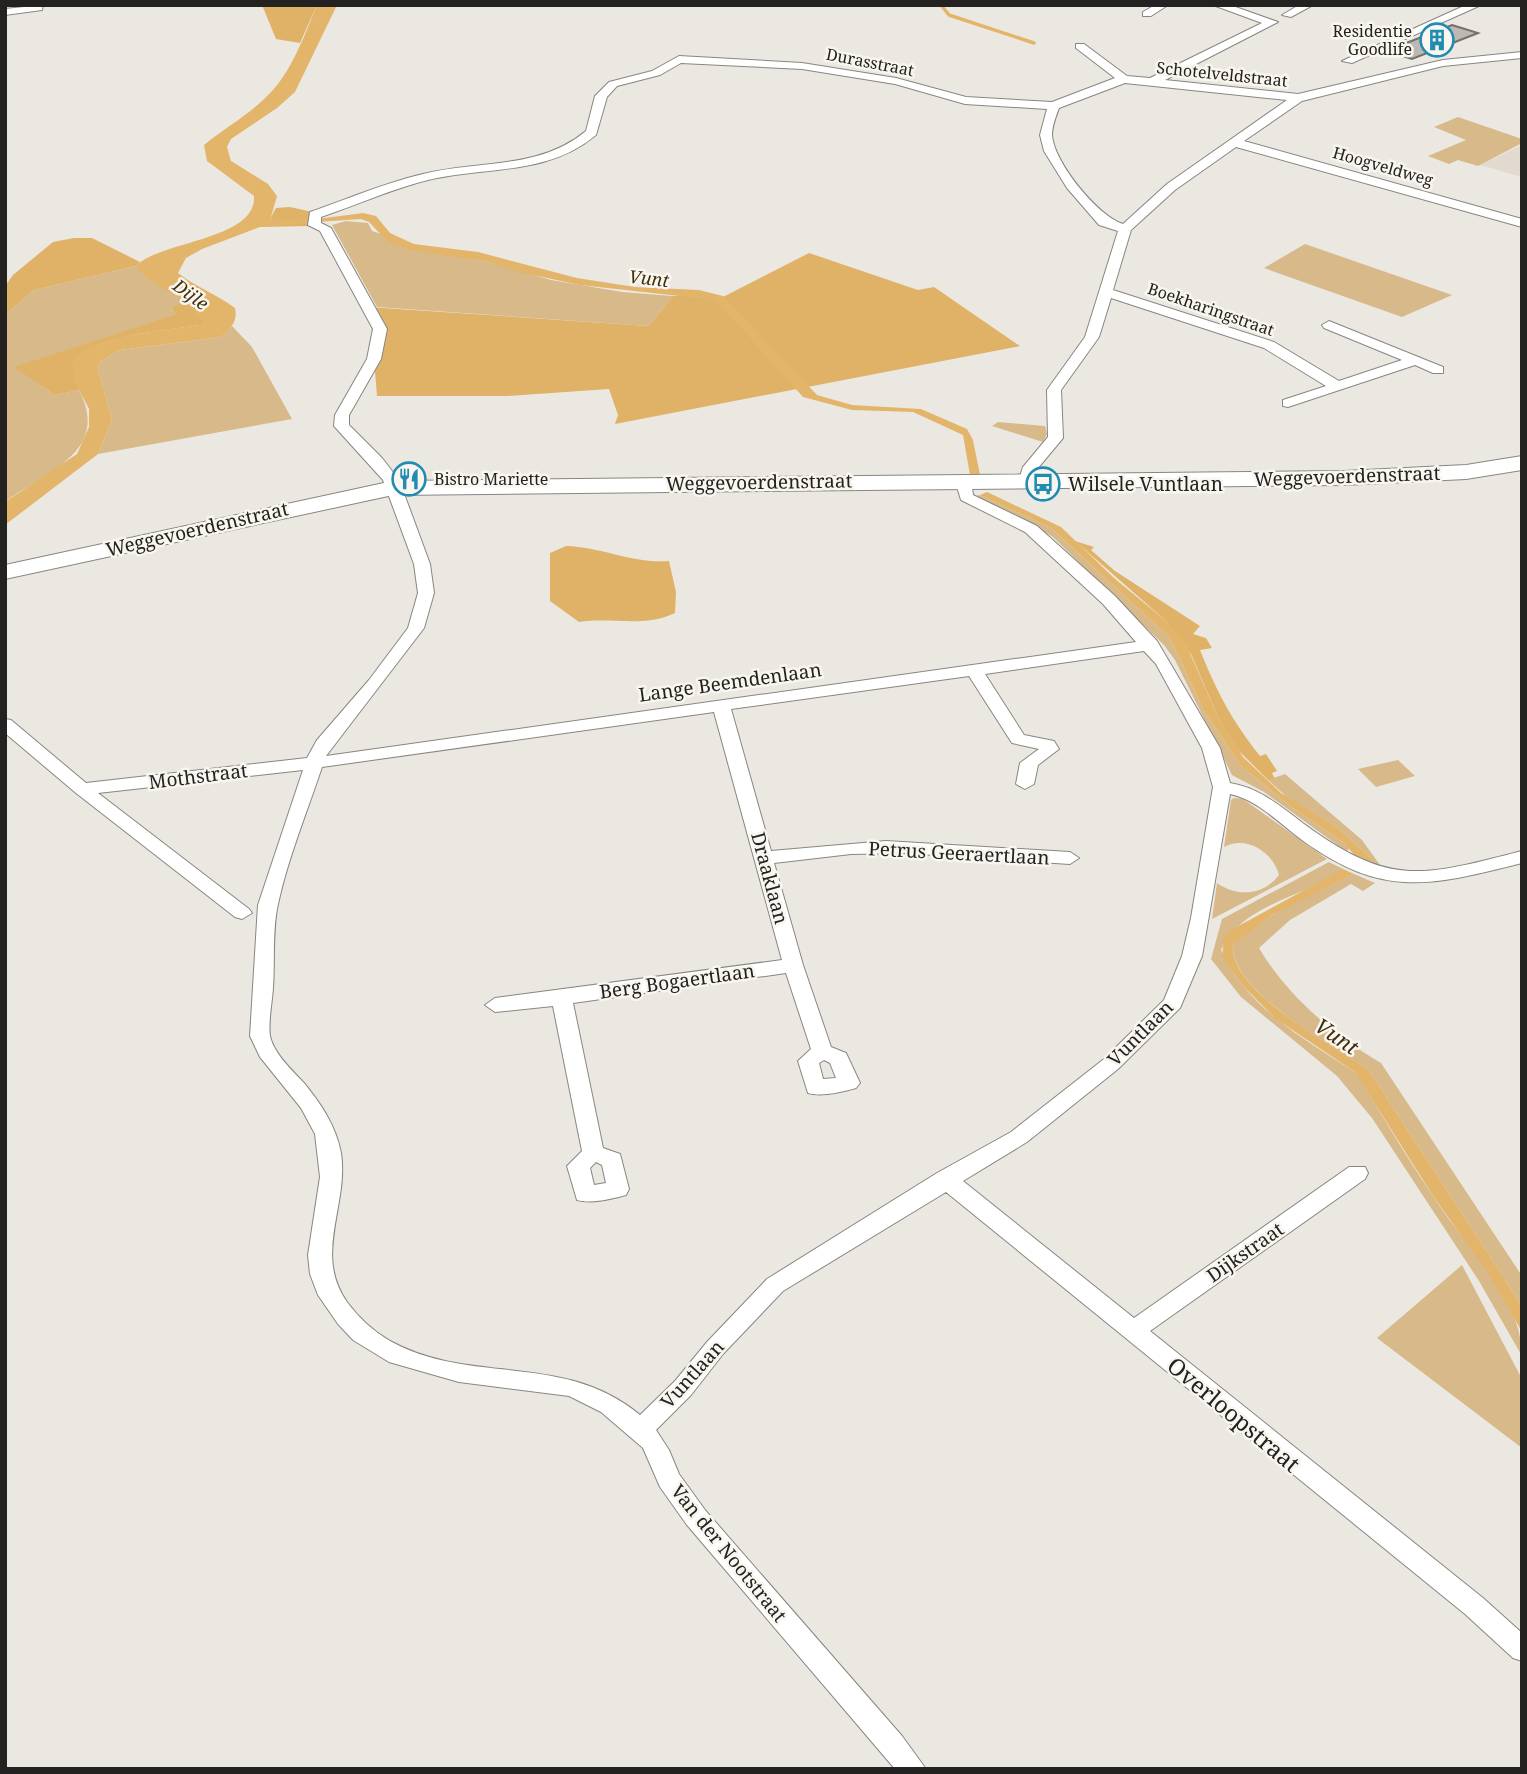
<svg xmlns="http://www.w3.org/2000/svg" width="1527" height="1774" font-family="'Noto Serif',serif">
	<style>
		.built { fill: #e2dace }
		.green { fill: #d7b98a }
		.forest { fill: #e0b268 }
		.water { fill: #e3b56b }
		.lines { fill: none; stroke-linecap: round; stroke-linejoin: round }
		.stream { stroke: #e3b56b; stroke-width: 3.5 }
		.building { fill: #bcb9b4; stroke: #74716c; stroke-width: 2 }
		.street-casing { stroke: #898681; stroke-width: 2 }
		.secondary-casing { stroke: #898681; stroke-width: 2 }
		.street { fill: #fff; fill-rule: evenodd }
		.secondary { fill: #fff; fill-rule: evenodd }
		.labels { text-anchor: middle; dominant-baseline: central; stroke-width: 5; stroke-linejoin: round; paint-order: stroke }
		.far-poi-label { font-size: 16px; fill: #232220; stroke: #f9f5ef; text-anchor: end }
		.far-street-label { font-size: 16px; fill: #232220; stroke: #f9f5ef }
		.far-water-label { font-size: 18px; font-style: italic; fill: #402d0c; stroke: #f9f5ef }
		.street-label { font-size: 19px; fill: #232220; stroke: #f9f5ef }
		.poi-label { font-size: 19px; fill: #232220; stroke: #f9f5ef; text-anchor: start }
		.water-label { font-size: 21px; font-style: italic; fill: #402d0c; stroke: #f9f5ef }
		.near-street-label { font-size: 23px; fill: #232220; stroke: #f9f5ef }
	</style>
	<rect width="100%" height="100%" fill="#ebe8e2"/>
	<!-- built -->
	<path class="built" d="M1522,145V177L1480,165L1505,153Z"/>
	<!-- green -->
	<path class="green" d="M1458,117L1522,139V143L1478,166L1458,160L1449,164L1428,156L1466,140L1434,127Z
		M346,221L368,223L372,231L447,255L489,262L551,280L622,292L673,296L649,326L377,307L332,225Z
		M1305,244L1452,295L1402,317L1264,268Z
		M136,266L160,285L186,299L171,310L177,314L14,367L55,395L79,390C111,452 47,471 5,502V315L34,290Z
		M232,326L252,347L292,419L98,454L112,420L98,368L101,361L120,350L221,337Z
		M998,422L1045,426L1047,434L1043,442L992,426Z
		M980,495L1051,528L1170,638L1204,711L1241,766L1294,809L1344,843L1349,848L1347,852L1264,792L1232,775L1175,660L1164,645L1053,537C1029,521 998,514 976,496Z
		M1398,760L1415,776L1376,787L1358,769Z
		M1285,774L1362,840L1380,865L1371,864V858L1338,828L1288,798L1268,780Z
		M1234,798L1243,799L1327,859L1212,919L1217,883C1237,897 1263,896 1279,875C1273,852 1246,835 1224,847L1231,800Z
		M1329,862L1343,869C1305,898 1242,903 1221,950C1246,1007 1304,1039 1355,1072L1361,1080C1386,1123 1413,1167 1441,1208C1471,1252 1522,1300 1522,1356L1479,1281L1372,1118L1337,1076L1241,997L1211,959L1222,919Z
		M1354,874L1375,883L1363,891L1351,884L1290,920L1259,948C1286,994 1334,1036 1381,1063L1522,1276V1306L1368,1069C1334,1047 1228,990 1233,944L1242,934L1282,909Z
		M1462,1265L1522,1379V1448L1377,1338Z"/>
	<!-- forest -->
	<path class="forest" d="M262,5H317L300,43L276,39Z
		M290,207L313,212L311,226L260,227L273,220L271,217L276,208Z
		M74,238H92L140,262L136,266L34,290L5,315V286L13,275L53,242Z
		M809,253L918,290L934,287L1020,346L615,424L618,415L609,389L508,396H377L374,359L380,330L368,307L649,326L673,296L704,295L719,299Z
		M186,299L206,324C169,331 98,333 73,362L79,390L55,395L13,367L176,314L171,309Z
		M1075,541L1094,547L1091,550L1115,571L1200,626L1193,634L1206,638L1212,648L1200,650C1217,692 1232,721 1260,756L1266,754L1277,771L1272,773L1275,779L1268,780L1238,750L1218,717L1191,654L1165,620Z
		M566,546C602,547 633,564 669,561L676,592L675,613C644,628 611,617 579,622L550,601V553Z"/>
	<!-- water -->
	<path class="water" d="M317,5H337L295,92L277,108L231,139L227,147L231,161L268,184L277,196L271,217L273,220L313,219L312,223L260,227L202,249L186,258L178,273C196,287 216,294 235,308C238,322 231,328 221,337L120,350L101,361L98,368L112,420L98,454L5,525V502L77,454L89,427V409L74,380L73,361C98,333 168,331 205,324C185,291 153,291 136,266C159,241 257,240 254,196L207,161L204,145C226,127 252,113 272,91C293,68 305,34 317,5Z
		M363,213L376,216L390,233L414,244L478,252L577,278L635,287L699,290L723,296L817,395L852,405L921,409L967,429L973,440L980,475H970L963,435L913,412L852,410L803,397L716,300L580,285L514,271L489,262L408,250L387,241L369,222L361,219L317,222V219Z
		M987,492L1061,527L1114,578L1165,620L1186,644L1218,717L1243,757L1281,793L1338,828L1371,858V864L1355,856L1344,843L1294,809L1241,766L1204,711L1170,638L1051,528L980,495Z
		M1343,869L1354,874L1272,915L1233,944C1227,990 1335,1047 1368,1069L1522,1306V1332L1490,1276L1433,1196L1355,1072L1276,1019L1243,986L1222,957L1224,938L1231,930Z"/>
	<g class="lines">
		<!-- stream -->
		<path class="stream" d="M941,5L949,15L1034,43"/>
	</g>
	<!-- building -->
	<path class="building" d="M1452,25L1478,33L1412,59L1386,51Z"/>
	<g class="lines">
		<defs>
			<path id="street" d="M43,5L42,10L5,15V9Z
				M1155,5H1168L1151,16H1143V12Z
				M1213,5H1230L1278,22L1165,80L1298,94L1443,60L1522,52V58L1443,66L1302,101L1244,141L1522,219V227L1236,147L1175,190L1131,230L1113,290L1274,342L1339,381L1402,360L1324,328L1322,325L1329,321L1443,367V373H1433L1415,365L1288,407L1283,406V400L1326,386L1264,348L1111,298L1099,337L1061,390L1063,438L1038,468L1032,483H1022L1019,480L1023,467L1048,437L1047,390L1085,337L1118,231L1099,225L1067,188L1044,151L1040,135L1047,109L965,104L895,84L802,69L681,63L660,75L617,86L607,97L596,135C547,176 487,166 428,180C391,189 357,205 321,217V223L331,228L387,329L381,359L349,415V425L382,458L399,480L430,564L434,593L424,628L326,756L1136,642L1103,604L1025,532L961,500L955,480L963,475L971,480L973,495L1037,526L1115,596L1157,641L1220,748L1230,783C1260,788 1280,806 1304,824C1391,888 1423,876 1522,851V863C1431,886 1383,899 1302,840C1280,824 1258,800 1230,794L1202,956L1180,1008L1118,1069L1027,1142L963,1181L1134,1318L1349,1167H1365L1368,1173L1365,1179L1150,1331L1483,1598L1522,1633V1661L1513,1658L1465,1614L946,1192L783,1291L723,1354L691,1395L656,1430L669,1450L679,1474L705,1510L902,1736L926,1769H895L687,1525L660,1487L643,1448L601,1412L569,1396L459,1382L389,1362L353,1340L338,1324L318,1295L310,1274L308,1255L320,1177L315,1134L301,1108L260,1057L250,1036L258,905L303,770L98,793L249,909L252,913L242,919L235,917L76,793L5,733V719L11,720L86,783L307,758L317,740L369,680L408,628L418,593L414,564L383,480L334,426L335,415L367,359L373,329L320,231L308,225L310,212C348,199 384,183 423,174C479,160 539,170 586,131L595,96L609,82L652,71L679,56L802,63L896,78L966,97L1052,102L1115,78L1076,48V44H1084L1127,76L1150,78L1262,23ZM1125,83L1287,100L1167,184L1123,224C1098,216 1054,163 1052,135C1052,126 1056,116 1059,108ZM1144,651L1156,664L1202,748L1213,787L1191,918L1182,956L1164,1000L1104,1059L1011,1132L937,1173L767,1279L707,1342L675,1381L640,1415C563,1351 472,1386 390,1341C373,1331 358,1317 347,1302C313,1254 349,1205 341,1153C336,1126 321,1104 304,1083C292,1070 274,1054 270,1036C268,1022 272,1003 273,988C275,961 272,930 278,904C288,858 307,812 322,767L714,712L782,960L495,998L485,1005L495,1012L553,1006L582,1151L567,1166L577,1200C592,1204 611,1199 626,1195L629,1189L620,1154L603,1148L573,1003L786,973L811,1049L798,1061L808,1093C822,1097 842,1092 856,1088L860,1083L846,1053L831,1047L803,965L774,863L851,854L904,853L1070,864L1079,858L1070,852L886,841L771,851L731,709L969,676L1012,743L1039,749L1020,763L1016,784L1025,789L1034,784L1038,765L1059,749L1054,741L1024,735L985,674ZM824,1060L830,1063L836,1078L823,1079L819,1063ZM596,1162L602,1165L606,1183L594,1185L590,1168Z
				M1299,5H1313L1291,17L1282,15Z
				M1466,5H1481L1352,63L1342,61Z"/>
			<path id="secondary" d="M1522,456V470L1466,479L1344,485L393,495L5,579V565L393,481L1344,471L1466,465Z"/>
		</defs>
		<!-- street casing -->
		<use href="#street" class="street-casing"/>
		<!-- secondary casing -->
		<use href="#secondary" class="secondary-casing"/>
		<!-- street -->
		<use href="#street" class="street"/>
		<!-- secondary -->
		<use href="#secondary" class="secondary"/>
	</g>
	<!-- icons -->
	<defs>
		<symbol id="building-ring" viewBox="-11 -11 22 22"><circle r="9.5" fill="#f9f5ef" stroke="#208cb2" stroke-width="1.5"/><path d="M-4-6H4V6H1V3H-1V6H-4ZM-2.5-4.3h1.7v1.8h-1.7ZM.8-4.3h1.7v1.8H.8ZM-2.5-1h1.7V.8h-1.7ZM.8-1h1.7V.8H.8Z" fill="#208cb2"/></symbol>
		<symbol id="restaurant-ring" viewBox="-11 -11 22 22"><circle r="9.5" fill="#f9f5ef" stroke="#208cb2" stroke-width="1.5"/><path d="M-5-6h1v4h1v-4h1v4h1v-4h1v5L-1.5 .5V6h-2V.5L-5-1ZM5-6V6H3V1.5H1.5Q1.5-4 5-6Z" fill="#208cb2"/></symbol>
		<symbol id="bus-ring" viewBox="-11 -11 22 22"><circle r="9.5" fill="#f9f5ef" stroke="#208cb2" stroke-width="1.5"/><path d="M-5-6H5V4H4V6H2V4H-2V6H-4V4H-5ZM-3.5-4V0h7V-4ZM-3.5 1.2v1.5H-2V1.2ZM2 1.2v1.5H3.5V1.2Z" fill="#208cb2"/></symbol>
	</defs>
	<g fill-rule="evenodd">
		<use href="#building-ring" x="1418" y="21" width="38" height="38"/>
		<use href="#restaurant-ring" x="390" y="460" width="38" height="38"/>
		<use href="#bus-ring" x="1024" y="465" width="38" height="38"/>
	</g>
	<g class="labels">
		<!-- far-poi labels -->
		<g class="far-poi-label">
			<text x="1412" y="31">Residentie<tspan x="1412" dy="18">Goodlife</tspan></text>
			<text x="434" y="479" text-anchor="start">Bistro Mariette</text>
		</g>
		<!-- far-street labels -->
		<g class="far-street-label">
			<text transform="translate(870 62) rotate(11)">Durasstraat</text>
			<text transform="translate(1222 74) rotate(6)">Schotelveldstraat</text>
			<text transform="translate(1383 166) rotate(16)">Hoogveldweg</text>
			<text transform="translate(1211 309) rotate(19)">Boekharingstraat</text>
		</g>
		<!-- far-water labels -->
		<g class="far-water-label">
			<text transform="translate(649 278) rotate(6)">Vunt</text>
			<text transform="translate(191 294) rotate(36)">Dijle</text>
		</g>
		<!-- street labels -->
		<g class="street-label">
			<text transform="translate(1347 476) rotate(-2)">Weggevoerdenstraat</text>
			<text transform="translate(759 482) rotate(-1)">Weggevoerdenstraat</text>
			<text transform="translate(197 529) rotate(-13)">Weggevoerdenstraat</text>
			<text transform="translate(730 682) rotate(-8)">Lange Beemdenlaan</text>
			<text transform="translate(198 776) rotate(-7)">Mothstraat</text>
			<text transform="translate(959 853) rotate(3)">Petrus Geeraertlaan</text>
			<text transform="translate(770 878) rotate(75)">Draaklaan</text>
			<text transform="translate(677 981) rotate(-8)">Berg Bogaertlaan</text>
			<text transform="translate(1140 1033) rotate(-45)">Vuntlaan</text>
			<text transform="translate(1245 1252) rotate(-35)">Dijkstraat</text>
			<text transform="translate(692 1374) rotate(-48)">Vuntlaan</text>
			<text transform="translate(729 1553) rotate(51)">Van der Nootstraat</text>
		</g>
		<!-- poi labels -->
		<g class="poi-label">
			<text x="1068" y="484">Wilsele Vuntlaan</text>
		</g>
		<!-- water labels -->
		<g class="water-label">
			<text transform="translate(1337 1036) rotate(34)">Vunt</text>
		</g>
		<!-- near-street labels -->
		<g class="near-street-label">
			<text transform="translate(1234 1414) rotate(40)">Overloopstraat</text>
		</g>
	</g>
	<!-- border -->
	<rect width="1527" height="1774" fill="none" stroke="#232220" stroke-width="14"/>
</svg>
